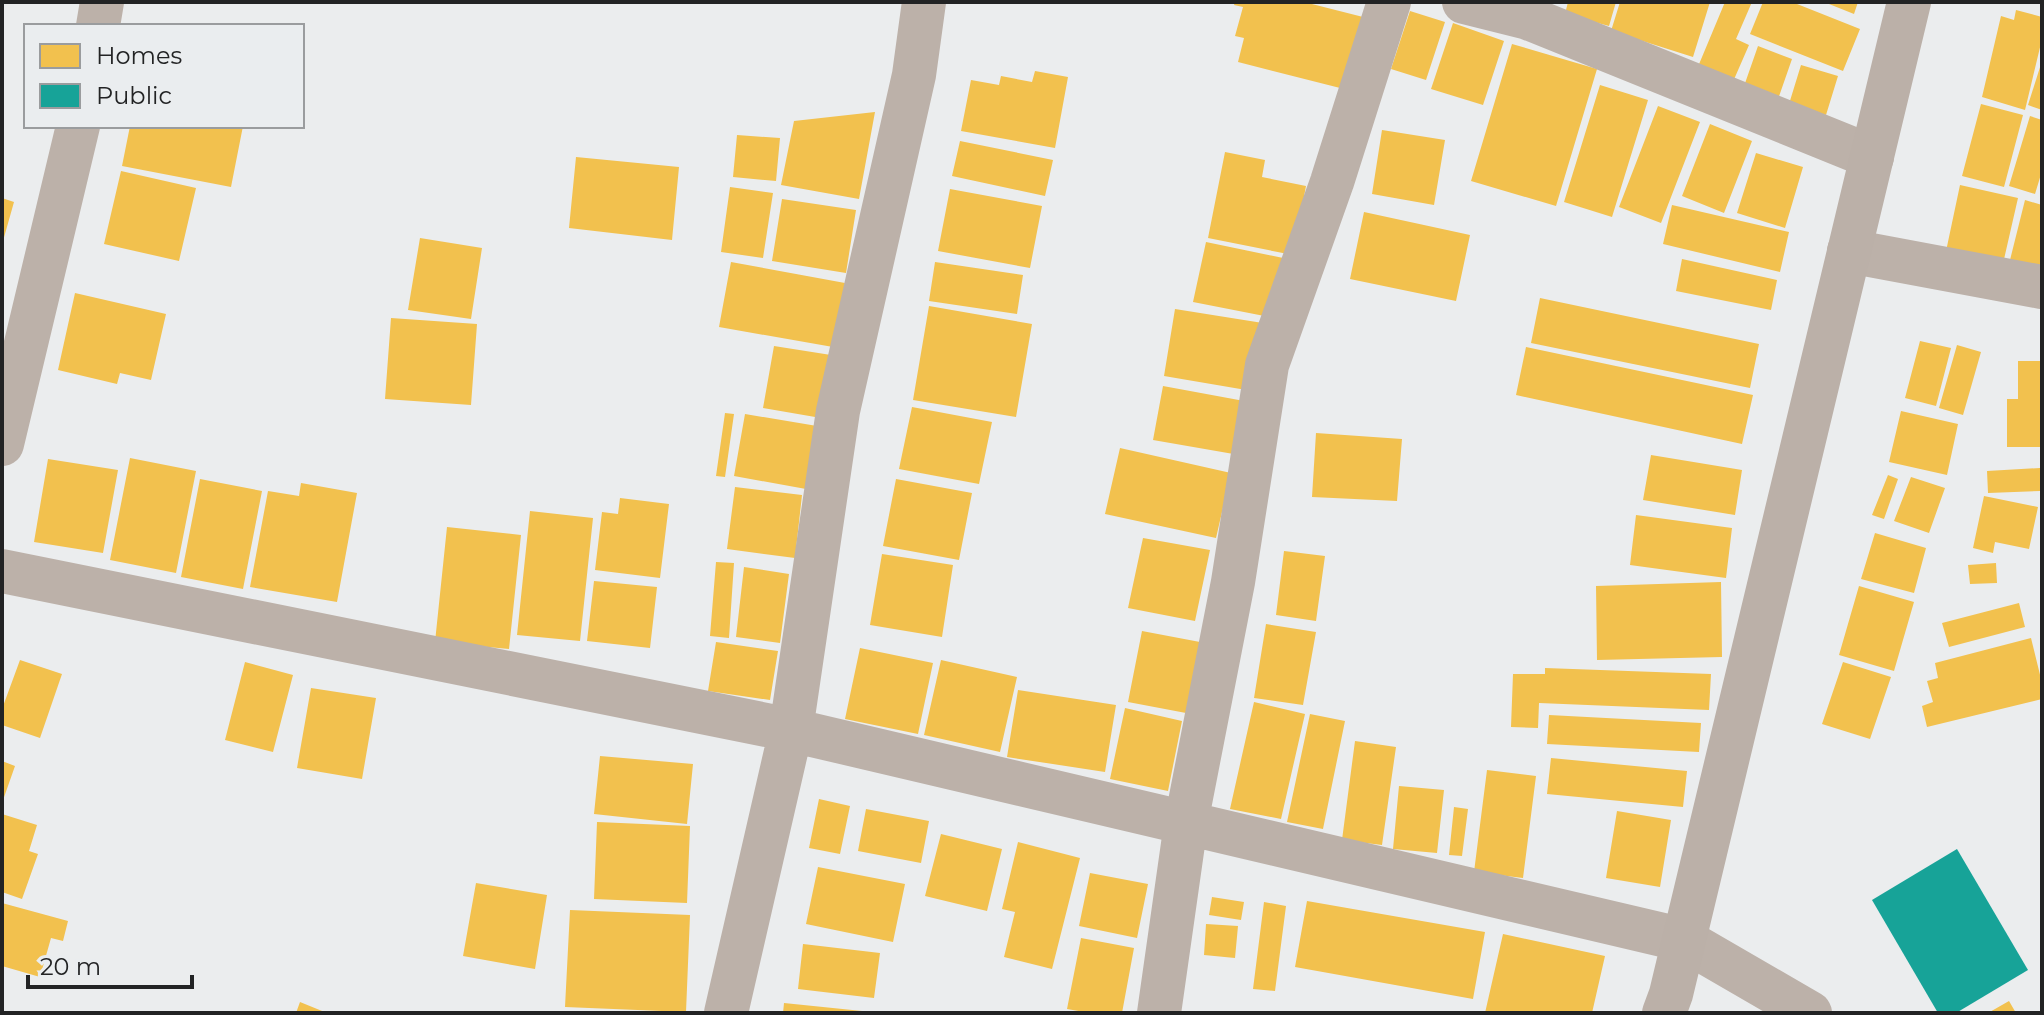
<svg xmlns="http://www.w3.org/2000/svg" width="2044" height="1015" font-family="Montserrat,sans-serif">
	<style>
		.homes { fill: #f2c14e }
		.public { fill: #17a398 }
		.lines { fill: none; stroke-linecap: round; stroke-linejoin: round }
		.street { stroke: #bcb1a9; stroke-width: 44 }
		.secondary { stroke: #bbb0a8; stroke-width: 44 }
	</style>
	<rect width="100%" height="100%" fill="#ebedee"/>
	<!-- homes -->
	<path class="homes" d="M1235,2H1304L1367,18L1348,90L1238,62L1244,38L1235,36L1243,7L1234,5Z
		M1568,2H1616L1609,26L1565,14Z
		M1620,2H1710L1693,57L1611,31Z
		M1725,2H1752L1736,39L1749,45L1732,84L1697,69Z
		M1763,2H1792L1860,29L1843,71L1750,34Z
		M1824,2H1858L1854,14Z
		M2016,10L2042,17V39L2025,110L1982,97L2001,16L2014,20Z
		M1410,11L1445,22L1426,80L1391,69Z
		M1453,23L1504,41L1483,105L1431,89Z
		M1512,44L1597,69L1556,206L1471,181Z
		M1758,46L1792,59L1777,102L1743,89Z
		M2041,64H2042V110L2028,105Z
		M1801,65L1838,76L1826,115L1789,104Z
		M1035,71L1068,77L1055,148L961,131L971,80L999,85L1001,76L1032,82Z
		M1600,85L1648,100L1612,217L1564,202Z
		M1981,104L2023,115L2004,187L1962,176Z
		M1658,106L1700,122L1661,223L1619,207Z
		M875,112L859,199L781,185L794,121Z
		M2030,116L2042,120V171L2035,194L2009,186Z
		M1710,124L1752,141L1724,213L1682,196Z
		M130,126H243L231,187L122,166Z
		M1382,130L1445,140L1434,205L1372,194Z
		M737,135L780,138L776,181L733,177Z
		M960,141L1053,160L1045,196L952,176Z
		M1225,152L1265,160L1262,177L1306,186L1293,255L1208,238Z
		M1756,153L1803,167L1785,228L1737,213Z
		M576,157L679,167L672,240L569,228Z
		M121,171L196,188L179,261L104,244Z
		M1960,185L2018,198L2002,268L1945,256Z
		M730,187L773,193L763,258L721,252Z
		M950,189L1042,206L1030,268L938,251Z
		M2,198L14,202L3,241H2Z
		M782,199L856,210L846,273L772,261Z
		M2025,200L2042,205V263L2038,277L2008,268Z
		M1672,205L1789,232L1780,272L1663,244Z
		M1364,212L1470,235L1456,301L1350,279Z
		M420,238L482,248L471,319L408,310Z
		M1206,242L1288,259L1275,318L1193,302Z
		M1682,259L1777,280L1771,310L1676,291Z
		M731,262L845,283L833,347L719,327Z
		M935,262L1023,275L1017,314L929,301Z
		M75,293L166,314L151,380L120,373L117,384L58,370Z
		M1540,298L1759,344L1750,388L1531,343Z
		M929,306L1032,324L1016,417L913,400Z
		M1175,309L1269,324L1258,392L1164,376Z
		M391,318L477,324L471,405L385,399Z
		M1920,341L1951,348L1936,406L1905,398Z
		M1957,345L1981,352L1963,415L1939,408Z
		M774,346L831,355L821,418L763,408Z
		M1526,347L1753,395L1742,444L1516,395Z
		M2018,361H2042V447H2007V399H2018Z
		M1163,386L1255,403L1245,456L1153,440Z
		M912,407L992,422L979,484L899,469Z
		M1901,411L1958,424L1947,475L1889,462Z
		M725,413L734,414L725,477L716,476Z
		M745,414L817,426L806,489L734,476Z
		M1316,433L1402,439L1397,501L1312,497Z
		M1120,448L1231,473L1216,538L1105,514Z
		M1651,455L1742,470L1735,515L1643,500Z
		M130,458L196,471L176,573L110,560Z
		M48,459L118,470L103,553L34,542Z
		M2040,468V491L1988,493L1987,471Z
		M1888,475L1898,479L1884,519L1872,515Z
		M1911,477L1945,488L1929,533L1894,521Z
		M200,479L262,491L243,589L181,577Z
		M896,479L972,493L959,560L883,546Z
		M301,483L357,493L337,602L250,587L268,491L299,496Z
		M735,487L802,495L795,558L727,549Z
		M1984,496L2038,507L2029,549L1995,542L1993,553L1973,548Z
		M620,498L669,504L660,578L595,570L602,512L618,514Z
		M530,511L593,518L580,641L517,635Z
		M1636,515L1732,528L1726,578L1630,565Z
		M447,527L521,535L509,649L435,642Z
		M1875,533L1926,548L1914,593L1861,579Z
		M1143,538L1210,550L1195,621L1128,608Z
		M1284,551L1325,556L1316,621L1276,615Z
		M882,554L953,565L942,637L870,625Z
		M716,562L734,563L729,638L710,636Z
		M1996,563L1997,583L1970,584L1968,565Z
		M744,567L789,574L780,643L736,637Z
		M594,581L657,587L650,648L587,641Z
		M1721,582L1722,657L1597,660L1596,586Z
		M1859,586L1914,602L1894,671L1839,655Z
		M2019,603L2025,627L1949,647L1942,623Z
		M1266,624L1316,632L1303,705L1254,698Z
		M1142,631L1200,642L1186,713L1128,702Z
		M2031,638L2042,683V699L1927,727L1922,706L1933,702L1927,681L1938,678L1935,663Z
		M716,642L778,651L770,700L708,691Z
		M860,648L933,663L918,734L845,719Z
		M20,660L62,674L40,738L2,725V709Z
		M941,660L1017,677L1000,752L924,735Z
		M245,662L293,675L273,752L225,740Z
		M1843,662L1891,677L1870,739L1822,724Z
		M1545,668L1711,674L1709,710L1539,703L1538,728L1511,727L1513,674H1545Z
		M311,688L376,698L362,779L297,768Z
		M1018,690L1116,705L1105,772L1007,757Z
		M1254,702L1305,714L1281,819L1230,809Z
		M1125,708L1182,721L1168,791L1110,779Z
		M1310,714L1345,721L1323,829L1287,822Z
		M1549,715L1701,723L1699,752L1547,744Z
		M1355,741L1396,747L1382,845L1342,840Z
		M600,756L693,764L687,824L594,814Z
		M1551,758L1687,771L1683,807L1547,794Z
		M2,761L15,766L2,803Z
		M1487,770L1536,776L1523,878L1474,872Z
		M1399,786L1444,790L1437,853L1393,849Z
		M819,799L850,806L840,854L809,848Z
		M1454,807L1468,809L1462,856L1449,855Z
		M866,809L929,821L921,863L858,851Z
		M1617,811L1671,820L1660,887L1606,878Z
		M2,814L37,825L29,851L38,854L22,899L2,892Z
		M597,822L690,826L687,903L594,899Z
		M941,834L1002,849L987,911L925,896Z
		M1018,842L1080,858L1052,969L1004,957L1015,912L1002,909Z
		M818,867L905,884L893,942L806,924Z
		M1090,873L1148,884L1137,938L1079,926Z
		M476,883L547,895L535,969L463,956Z
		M1212,897L1244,902L1241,920L1209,915Z
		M1307,901L1485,932L1473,999L1295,967Z
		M1264,902L1286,906L1275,991L1253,989Z
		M2,903L68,921L63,941L51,938L40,977L2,966Z
		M570,910L690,915L686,1012L565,1007Z
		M1206,924L1238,926L1235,958L1204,955Z
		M1503,934L1605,956L1592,1013H1485Z
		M1081,938L1134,948L1122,1013H1090L1067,1009Z
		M803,944L880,953L874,998L798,989Z
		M2009,1001L2016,1013H1988Z
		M300,1002L327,1013H296Z
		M784,1003L862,1011V1013H783Z"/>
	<!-- public -->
	<path class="public" d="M1957,849L2028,970L1956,1013H1938L1872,900Z"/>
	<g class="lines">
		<!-- street -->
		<path class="street" d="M1464,2L1528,18L1872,157
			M98,26L102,2
			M1849,251L2042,287
			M2,444L78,126
			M2,571L791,730L1684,940L1810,1013
			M726,1013L791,730L838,411L914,75L924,2
			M1159,1013L1186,823L1233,582L1267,365L1332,182L1389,2"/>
		<!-- secondary -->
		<path class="secondary" d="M1664,1013L1671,994L1909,2"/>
	</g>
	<!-- border -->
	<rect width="2044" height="1015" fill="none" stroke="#222324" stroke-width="8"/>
	<!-- legend -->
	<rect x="24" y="24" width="280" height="104" fill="#eaedef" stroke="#9a9c9e" stroke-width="2"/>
	<rect x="40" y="44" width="40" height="24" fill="#f2c14e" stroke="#9a9c9e" stroke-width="2"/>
	<text x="96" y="64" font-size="24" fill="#222324">Homes</text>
	<rect x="40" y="84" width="40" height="24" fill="#17a398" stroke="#9a9c9e" stroke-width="2"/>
	<text x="96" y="104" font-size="24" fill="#222324">Public</text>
	<!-- scale -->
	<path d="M28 975v12h164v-12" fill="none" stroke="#222324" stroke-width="4"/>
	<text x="40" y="975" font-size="24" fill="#222324" stroke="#eaedef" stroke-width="6" paint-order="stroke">20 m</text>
</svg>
